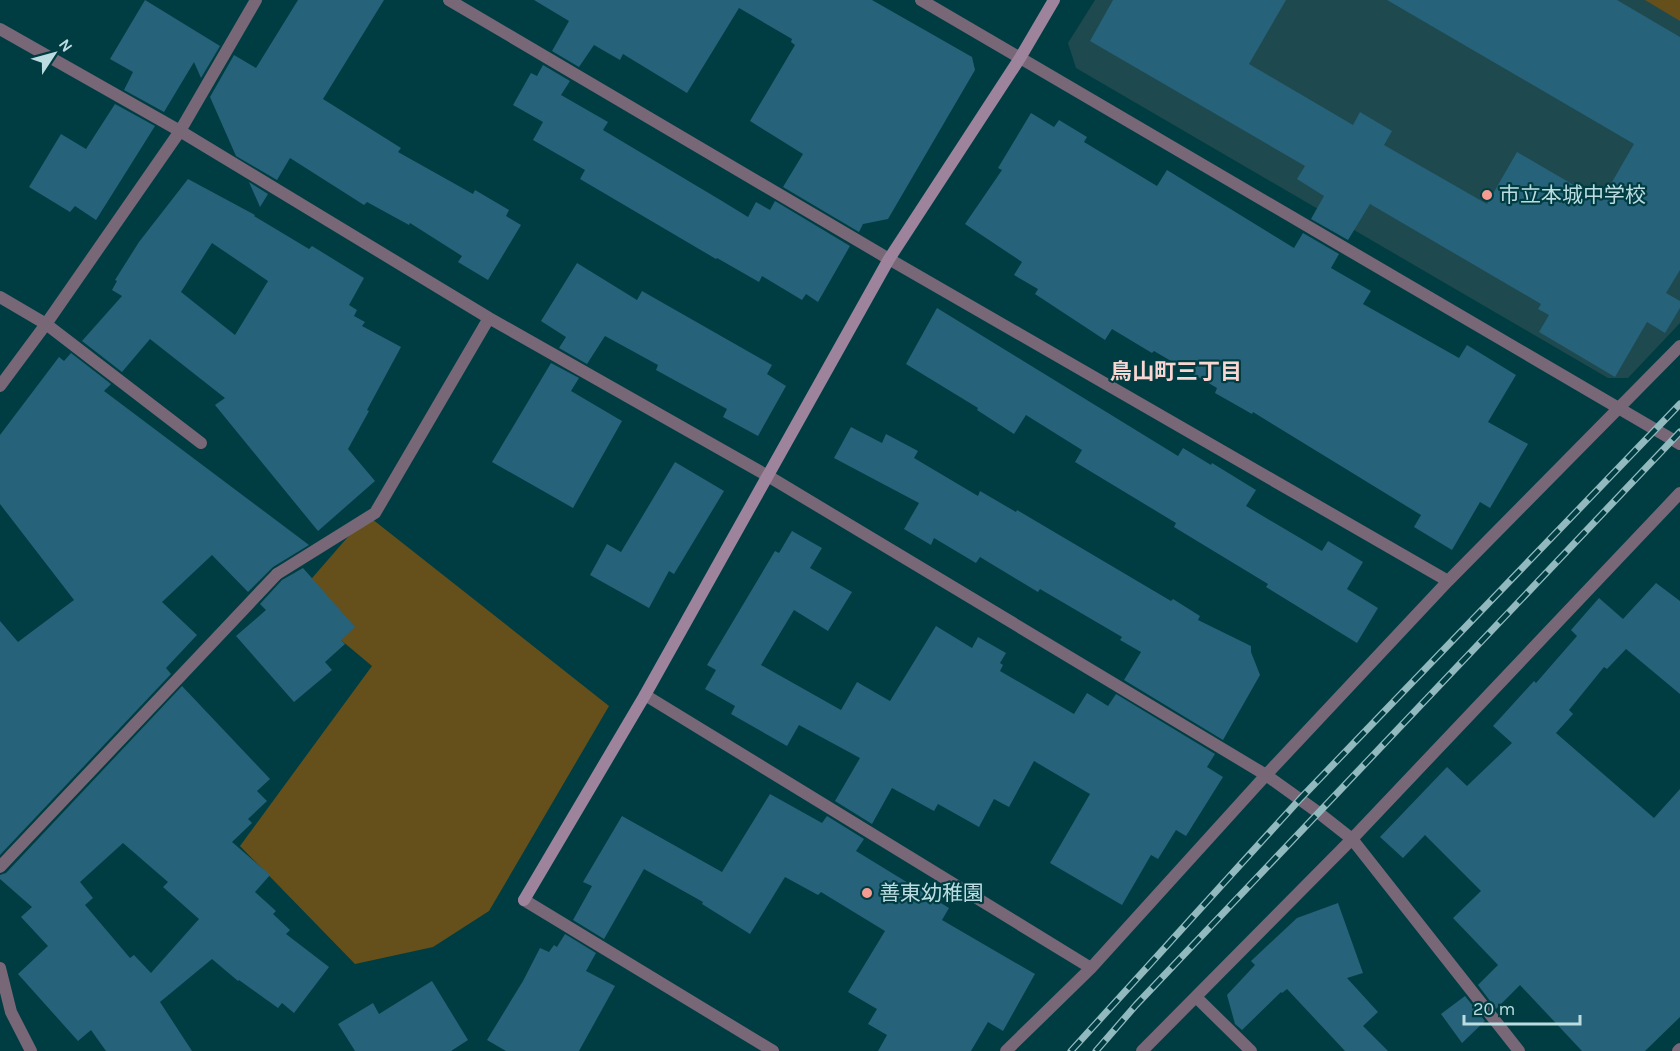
<svg xmlns="http://www.w3.org/2000/svg" width="1680" height="1051" font-family="Karla,'Noto Sans JP',sans-serif">
	<style>
		.built { fill: #1e494f }
		.green { fill: #65501b }
		.building { fill: #266279; fill-rule: evenodd }
		.lines { fill: none; stroke-linecap: round; stroke-linejoin: round }
		.lane { stroke: #786777; stroke-width: 12 }
		.street { stroke: #786777; stroke-width: 12 }
		.secondary { stroke: #9d839c; stroke-width: 12 }
		.rail-casing { stroke: #91b9be; stroke-width: 7 }
		.rail { stroke: #003d43; stroke-width: 4.5; stroke-dasharray: 14; stroke-linecap: butt }
		.poi-dot { fill: #f59c92; stroke: #003d43; stroke-width: 2 }
		.labels { text-anchor: middle; dominant-baseline: central; stroke-width: 4.5; stroke-linejoin: round; paint-order: stroke }
		.poi-label { font-size: 21px; fill: #bbdde1; stroke: #003d43; text-anchor: start }
		.neighbourhood-label { font-size: 22px; font-weight: bold; fill: #f9d6d1; stroke: #003d43 }
	</style>
	<rect width="100%" height="100%" fill="#003d43"/>
	<!-- built -->
	<path class="built" d="M1095,0H1680V323L1628,378H1608L1076,68L1068,43Z"/>
	<!-- green -->
	<path class="green" d="M1645,0H1680V21Z
		M367,515L609,706L489,911L433,947L355,964L240,846L372,666L293,600Z"/>
	<!-- building -->
	<path class="building" d="M145,0L220,46L201,78L194,62L164,112L124,90L133,72L110,59Z
		M298,0H384L323,99L401,148L398,152L473,194L475,190L509,210L506,216L521,225L488,280L458,262L462,256L410,223L409,225L367,202L364,205L290,158L277,180L236,156L210,97L234,55L256,68Z
		M534,0H872L972,57L975,70L888,219L863,224L859,232L783,187L803,154L750,121L795,45L791,42L792,39L739,8L687,93L623,54L620,60L594,45L579,67L552,51L569,21Z
		M1113,0H1286L1249,64L1353,125L1360,112L1392,131L1384,145L1487,204L1517,152L1601,201L1634,144L1387,0H1617L1680,37V270L1666,293L1680,301V308L1665,333L1647,322L1615,377L1539,332L1549,315L1538,309L1541,304L1370,204L1348,240L1311,219L1324,196L1297,179L1305,166L1090,41Z
		M543,65L570,81L561,95L608,122L603,130L722,201L748,217L756,202L770,210L775,201L850,246L818,302L806,294L802,300L762,276L759,282L717,258L716,259L580,179L585,170L533,140L543,122L513,105L531,73L537,76Z
		M115,104L155,126L96,220L75,206L70,212L29,187L61,134L86,149Z
		M1031,113L1054,127L1059,120L1087,137L1084,142L1157,186L1167,170L1294,248L1303,233L1339,254L1331,268L1371,291L1363,304L1459,358L1467,345L1516,375L1488,422L1528,444L1490,508L1480,502L1452,550L1414,527L1421,515L1253,412L1252,414L1215,393L1217,388L1154,351L1152,353L1112,329L1105,340L1035,294L1038,289L1014,275L1022,262L965,224L1002,170L998,168Z
		M188,179L255,215L254,216L309,249L312,246L364,278L349,305L357,310L354,316L365,322L362,326L401,347L367,410L369,411L348,449L375,481L318,531L215,405L225,398L150,339L122,372L82,341L122,296L112,290L117,281L115,280L139,242ZM212,243L268,281L235,335L181,292Z
		M249,182L268,194L260,207Z
		M577,263L637,300L642,291L772,365L767,374L786,386L758,436L723,417L727,409L656,370L658,365L605,336L587,364L559,348L566,337L541,321Z
		M937,308L1178,456L1183,448L1211,465L1212,463L1256,490L1246,506L1322,551L1328,541L1363,562L1347,589L1378,608L1357,643L1266,587L1268,584L1174,527L1176,523L1075,462L1082,450L1026,415L1014,434L977,410L978,408L906,364Z
		M71,353L111,384L104,391L309,545L273,567L248,592L212,555L162,602L197,635L166,668L171,674L0,855V621L18,642L74,600L0,504V435L59,357L64,361Z
		M551,363L579,378L571,391L622,421L573,508L492,462Z
		M851,427L882,443L886,434L918,451L914,458L978,496L980,491L1016,512L1017,510L1171,601L1173,599L1200,616L1198,620L1251,646V652L1260,675L1223,740L1124,680L1141,652L1120,640L1122,637L1040,589L1038,592L980,557L976,563L934,538L931,545L904,529L919,503L834,458Z
		M675,462L724,491L674,574L669,571L649,608L590,575L607,544L621,552Z
		M792,531L822,548L810,568L852,592L828,631L794,610L761,665L841,710L857,682L890,701L936,626L972,648L978,637L1006,653L1000,663L1003,665L1000,671L1074,714L1087,693L1108,706L1116,694L1215,754L1207,767L1223,777L1186,836L1176,830L1158,859L1151,855L1122,905L1050,863L1090,794L1034,761L1009,807L994,799L979,827L938,804L934,811L892,788L872,824L835,801L860,758L799,725L787,746L731,714L735,706L705,689L716,670L707,665L775,551L779,553Z
		M303,568L355,627L341,640L345,644L325,662L332,670L294,702L236,636L266,610L260,604L282,580Z
		M1656,583L1680,601V694L1626,649L1607,669L1604,667L1569,710L1573,714L1556,733L1654,818L1680,789V1017L1645,1051H1582L1520,985L1496,1009L1478,985L1498,965L1453,918L1481,891L1425,835L1403,858L1380,837L1447,767L1467,786L1512,743L1493,726L1534,681L1536,683L1577,636L1571,630L1599,598L1623,619Z
		M182,686L270,779L257,791L267,801L248,819L252,823L232,842L270,875L255,892L276,911L273,914L290,930L286,934L329,967L294,1013L282,1003L278,1008L239,980L238,981L212,959L160,1002L192,1051H106L91,1030L78,1041L18,974L48,946L21,917L32,907L0,879V875L6,873ZM123,843L168,882L163,887L199,919L151,973L134,955L130,958L85,905L93,898L80,882Z
		M770,794L822,823L827,816L864,839L856,851L949,908L942,920L1035,974L1003,1031L988,1022L971,1051H878L887,1035L868,1024L877,1009L848,992L885,931L821,892L818,895L785,877L750,934L702,904L703,902L644,869L604,939L573,920L592,886L583,882L622,816L722,872Z
		M1338,903L1363,973L1347,978L1378,1012L1363,1026L1388,1051H1345L1287,989L1282,993L1281,992L1242,1030L1235,1024L1227,995L1255,965L1251,961L1297,918Z
		M565,934L596,953L586,971L615,986L579,1051H506L487,1040L523,981L540,948L549,952L554,945L557,947Z
		M432,981L468,1040L451,1051H355L338,1024L373,1003L379,1014Z
		M1465,996L1485,1021L1462,1043L1441,1014Z"/>
	<g class="lines">
		<!-- lane -->
		<path class="lane" d="M46,324L201,443
			M0,867L277,574"/>
		<!-- street -->
		<path class="street" d="M449,0L889,259L1448,581
			M921,0L1680,444
			M0,29L180,131L489,318L768,476L1266,775L1319,813L1352,839L1519,1051
			M0,297L46,324
			M0,386L46,324L180,131L256,0
			M277,574L375,513L489,318
			M645,695L1091,968
			M524,900L773,1051
			M0,968L11,1012L31,1051
			M1196,997L1251,1051
			M1006,1051L1091,968L1266,775L1448,581L1680,346
			M1142,1051L1352,839L1680,493
			M1678,1051L1680,1049"/>
		<!-- secondary -->
		<path class="secondary" d="M524,900L645,695L889,259L1020,58L1054,0"/>
		<defs>
			<path id="rail" d="M1071,1051L1300,799L1680,404
				M1096,1051L1136,1005L1680,432"/>
		</defs>
		<!-- rail casing -->
		<use href="#rail" class="rail-casing"/>
		<!-- rail -->
		<use href="#rail" class="rail"/>
	</g>
	<!-- markers -->
	<g class="poi-dot">
		<circle cx="1487" cy="195" r="6"/>
		<circle cx="867" cy="893" r="6"/>
	</g>
	<g class="labels">
		<!-- poi labels -->
		<g class="poi-label">
			<text x="1499" y="195">市立本城中学校</text>
			<text x="879" y="893">善東幼稚園</text>
		</g>
		<!-- neighbourhood labels -->
		<g class="neighbourhood-label">
			<text x="1176" y="372">鳥山町三丁目</text>
		</g>
	</g>
	<!-- north arrow -->
	<g transform="translate(54 54) rotate(54)" stroke="#003d43" stroke-width="4.5" paint-order="stroke">
	<path d="M0-4.5L10 22L0 15L-10 22Z" fill="#bbdde1"/>
	<text y="-9" font-size="16" font-weight="bold" text-anchor="middle" fill="#bbdde1">N</text>
	</g>
	<!-- scale -->
	<path d="M1464 1015v9h116v-9" fill="none" stroke="#bbdde1" stroke-width="3"/>
	<text x="1473" y="1015" font-size="18" fill="#bbdde1" stroke="#003d43" stroke-width="4.5" paint-order="stroke">20 m</text>
</svg>
